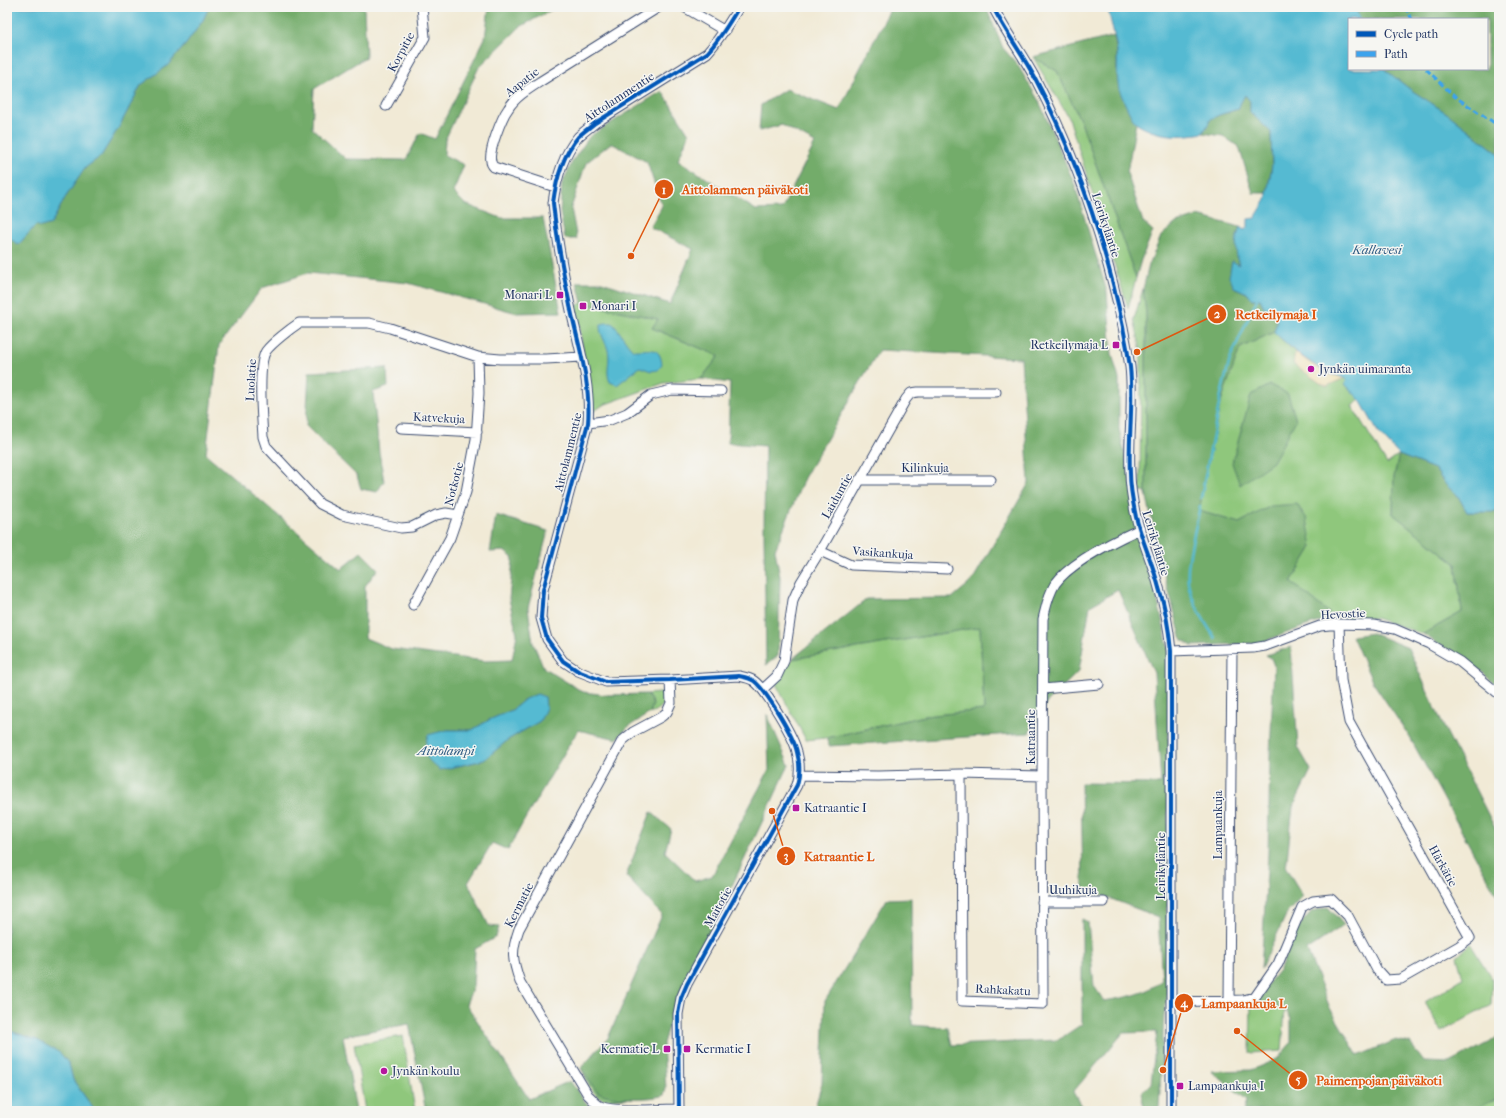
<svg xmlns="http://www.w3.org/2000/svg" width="1506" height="1118" font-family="'IM FELL French Canon',serif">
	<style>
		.green { fill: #8fc77b; stroke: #557b6c }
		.forest { fill: #73ac6b; stroke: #476e64; fill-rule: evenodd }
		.sand { fill: #eeda9e; stroke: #84847e }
		.water { fill: #54bad2; stroke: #387498 }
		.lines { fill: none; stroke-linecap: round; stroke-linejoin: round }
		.stream { stroke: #54bad2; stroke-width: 2.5 }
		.minor-casing { stroke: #3b4b70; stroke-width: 11 }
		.minor { stroke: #fff; stroke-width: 9 }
		.quiet { stroke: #3da3ed; stroke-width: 3; stroke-dasharray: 6 3; stroke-linecap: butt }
		.cycleway-casing { stroke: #f6f6f2; stroke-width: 6 }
		.cycleway { stroke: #0057b8; stroke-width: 4 }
		.poi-dot { fill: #b5179e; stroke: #f6f6f2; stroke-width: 1.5 }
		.labels { text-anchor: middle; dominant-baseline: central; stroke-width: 3; stroke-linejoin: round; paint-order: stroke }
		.street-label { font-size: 12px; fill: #1b2f5e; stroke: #f6f6f2 }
		.poi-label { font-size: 12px; fill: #1b2f5e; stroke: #f6f6f2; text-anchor: start }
		.water-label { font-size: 13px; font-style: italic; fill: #2c5981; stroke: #f6f6f2 }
		.leader { fill: none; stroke: #de5710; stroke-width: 1.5 }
		.callout-dot { fill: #de5710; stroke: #f6f6f2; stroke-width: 1.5 }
		.mark-label { font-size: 12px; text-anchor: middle; font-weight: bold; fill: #fff }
		.callout-label { font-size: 13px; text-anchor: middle; font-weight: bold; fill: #de5710; stroke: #f6f6f2; stroke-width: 3; stroke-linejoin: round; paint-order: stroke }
	</style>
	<rect width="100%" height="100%" fill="#f6f6f2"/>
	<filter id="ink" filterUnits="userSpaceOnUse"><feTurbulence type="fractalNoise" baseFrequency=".025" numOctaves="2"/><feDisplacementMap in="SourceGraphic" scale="8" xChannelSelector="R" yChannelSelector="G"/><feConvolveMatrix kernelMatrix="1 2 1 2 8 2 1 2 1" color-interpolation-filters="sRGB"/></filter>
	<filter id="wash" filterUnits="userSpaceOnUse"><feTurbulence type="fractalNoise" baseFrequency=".012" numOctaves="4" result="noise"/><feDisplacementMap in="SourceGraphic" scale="16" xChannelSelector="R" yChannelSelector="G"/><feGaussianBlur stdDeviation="0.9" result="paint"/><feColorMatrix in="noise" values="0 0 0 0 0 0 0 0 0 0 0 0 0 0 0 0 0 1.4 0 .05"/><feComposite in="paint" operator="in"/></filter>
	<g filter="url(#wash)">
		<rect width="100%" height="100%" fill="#f1ead6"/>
		<!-- green -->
		<path class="green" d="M1033,57L1057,71L1081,122L1136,278L1128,308L1069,118Z
			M1143,289L1146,313V493L1140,491L1141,351L1134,319Z
			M582,303L658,319L652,328L719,356L701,379L664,383L603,405L593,412L576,306Z
			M1274,332L1295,352L1341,376L1347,380L1345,384L1360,400L1352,406L1387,464L1399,455L1394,477L1393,514L1456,564L1462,612L1423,634L1375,618L1347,619L1334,617L1291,582L1312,547L1271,506L1239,523L1199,511L1220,404L1240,348Z
			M980,627L984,710L925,716L826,738L806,740L776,684L792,659Z
			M659,693L666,696C664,707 660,709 650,713L653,704L647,694Z
			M1470,943L1492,979L1491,1005L1441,1032L1425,1002L1463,978L1457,957Z
			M1251,1004L1285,1008L1282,1051L1250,1053Z
			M403,1036L415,1111H365L354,1044Z
			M581,1068L597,1092L606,1095L628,1098C621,1098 612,1100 606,1099C592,1098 586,1078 581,1068Z
			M1499,1097V1107L1492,1111H1473Z"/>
		<!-- forest -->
		<path class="forest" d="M209,7H364L366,57L314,89L312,128L346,159L406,160L420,133L435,139L485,38L489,7H557L520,27L479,67L445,140L444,155L464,165L453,192L465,204L501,218H543L561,312L517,313L408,283L308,273L262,288L219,345L206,454L341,569L361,552L378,569L365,586V638L392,649L485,661L512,660L517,634L509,599L513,558L504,551L490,552L496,515L548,531L528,608L533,643L544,668L583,692L607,695L647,694L653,704L650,713L628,727L617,739L578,730L525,819L508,850L492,843L468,883L489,926L499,927L496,937L475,949L473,987L466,1004L529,1099L570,1081L590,1108V1111H435L425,1107L409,1024L343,1036L356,1111H95L73,1080L69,1064L37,1040L7,1030V236L18,245L36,225L51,224L65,198L85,168L101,156L119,127L141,85L167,66L186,44L203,20ZM525,699L540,721L509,739L484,760L440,770L447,730H472L489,720L512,710Z
			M891,7H986L1003,48L1017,64L1039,101L1074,183L1107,292L1112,354L1119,379V429L1169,651L1167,999L1164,1016L1159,1108L1144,1107L1141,1093L1151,1083L1157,1032L1123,1033L1073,1092L1084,1111H814L822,1083L825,1001L887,899L911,898L912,1025L948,1028L952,1045L1058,1040L1082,1024V919L1088,922L1094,986L1104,1001C1126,997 1146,995 1162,980L1158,917L1083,888L1081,783L1161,784L1154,673L1118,590L1090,606L1079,671L1048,701L1029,733L829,746L826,738L925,716L984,710L980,627L792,659L867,599L952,598L972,581L1029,483L1021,358L879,350L804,478L775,550L780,577L778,656L766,665L764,533L765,446L728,443L730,383L701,379L719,356L652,328L658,319L582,303L577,282H602L670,304L693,249L650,227L662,206L647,162L611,143L586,163L571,208L577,239H565L560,212L562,184L573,160L590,136L662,91L689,134L678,160L756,210L782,209L815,143L782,125L759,131L761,105L786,89L839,110Z
			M1355,7H1499V154L1448,114L1411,90L1384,69H1487V19H1360Z
			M1114,36L1117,52V76L1130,113L1136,123L1127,173L1143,222L1153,231L1141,260L1136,278L1081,122L1057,71L1033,57Z
			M1245,95L1250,101V112L1271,132L1272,165L1267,193H1253L1239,147L1223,136L1203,133L1210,119L1219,115L1238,109L1241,102Z
			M1198,216L1240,227L1237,236L1239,266L1232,261L1234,287L1247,293L1252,299H1260L1264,307L1273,311L1277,322L1274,332L1240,348L1220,404L1199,511L1239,523L1271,506L1297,504L1307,519L1312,547L1291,582L1334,617L1306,626L1259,643L1192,646L1182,640L1162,566L1146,493V313L1143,289L1149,265L1161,236L1176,223Z
			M387,368L388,387L373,392L379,452L384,481L377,492L361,489L357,476L306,426L309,372Z
			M1270,385L1288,394L1296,420L1273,462L1240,485L1232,463L1251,395Z
			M1399,455L1435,469L1446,485L1458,496L1467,512H1499V689L1482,672L1423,634L1462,612L1456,564L1393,514L1394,477Z
			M1372,633L1408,648L1443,725L1499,836V899L1409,736L1372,681L1352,636Z
			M1291,647L1298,747L1311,770L1293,807L1286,868L1303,896L1287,913L1261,969L1268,853L1270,754L1274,666L1271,658L1266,655Z
			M767,714L789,765L672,1013L663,1043L666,1089L664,1095C653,1100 606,1100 597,1091C591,1085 586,1075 581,1068L608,1038L662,915L626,876L651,812L671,829L665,852L695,881L712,876L769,770Z
			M1328,907L1344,925L1307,950L1330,1008L1358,1056L1396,1040L1410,1043L1424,1062L1450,1063L1499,1037V1097L1473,1111H1244L1247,1100L1211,1071L1251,1070L1277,1059L1291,1043V1019L1285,1008L1251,1004L1280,969L1297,928L1312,911Z"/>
		<!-- sand -->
		<path class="sand" d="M1295,352C1306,360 1318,369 1330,374C1335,376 1340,375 1345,378L1327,386L1320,383L1293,364Z"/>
		<!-- water -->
		<path class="water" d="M7,7H209L203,20L186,44L167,66L141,85L119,127L101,156L85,168L65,198L51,224L41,227L36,225L18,245L7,236Z
			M1108,7H1355L1360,19H1349V69H1384L1411,90L1448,114L1499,154V512H1467L1458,496L1446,485L1435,469L1399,455L1378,432L1360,400L1345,384L1347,380C1340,375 1334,376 1327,372C1305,360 1292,349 1274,332L1277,322L1273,311L1264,307L1260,299H1252L1247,293L1234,287L1229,277L1232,261L1239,265C1235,250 1235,242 1240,227L1244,230L1248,227V219L1255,218L1266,200L1272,165L1271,132L1250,112V101L1245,95L1241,102L1238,109L1219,115L1211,119L1203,133C1181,137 1157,137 1137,124C1131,119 1122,97 1119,89C1116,77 1118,64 1117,52C1116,37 1110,22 1108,7Z
			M605,323H612C620,331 625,342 633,350C649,351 660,344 662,365L658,370L651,371L640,367L617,385L610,382C605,372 611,361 608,350C606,342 600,335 600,326Z
			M537,694L545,697L546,708L540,721L509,739L484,760L440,770C425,758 422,754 428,735L447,730H472L489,720L512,710L525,699Z
			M7,1030L37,1040L60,1053L69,1064L73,1080L95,1111H7Z"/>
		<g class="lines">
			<!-- stream -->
			<path class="stream" d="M1201,498L1220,399L1230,359L1257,299
				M1200,506C1196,528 1186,561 1188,582C1191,601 1205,623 1215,638"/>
		</g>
	</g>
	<g filter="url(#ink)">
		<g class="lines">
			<defs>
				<path id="minor" d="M684,7L725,31
					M993,7C1006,33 1023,55 1036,80C1070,145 1095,214 1113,284C1120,311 1126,339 1130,367C1134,403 1128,438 1130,473C1130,487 1133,503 1136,517C1142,541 1153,564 1159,588C1166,609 1169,630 1171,651V1111
					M386,106L425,37L422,7
					M555,187L494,167C493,166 491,163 491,161C488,152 502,117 508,109C515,97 530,88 541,81L659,7
					M588,423L610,420L627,413L651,395L672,390L721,391
					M401,428L477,432
					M859,480H991
					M458,515L446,513L436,515L412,527L401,528L342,515L320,504L266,446L263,437C262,418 257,365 266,351C272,343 290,329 299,323H369L390,328L478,357L500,359H546L582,357
					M820,551L851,565L947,569
					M413,605L450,538L466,492L476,439L479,393L478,357
					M1171,651L1253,648L1265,646L1320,626L1339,624L1374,625L1395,629L1429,644L1460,662L1499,694
					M670,680L671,703L667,712L661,717L633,732L622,741L519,929C511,952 512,959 520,982L588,1095C592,1098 595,1104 600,1106C617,1113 659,1109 679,1109
					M763,689L777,676L784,661L793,600L801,582L820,551L906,399L911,393L918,392H996
					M1043,689L1099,684
					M961,774L962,1001L1043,1004L1042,776
					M800,775L878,776L961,774L1042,776L1043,619C1046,607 1048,595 1055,584C1070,563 1116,540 1140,529
					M1042,902H1104
					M1229,1001L1232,649
					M1171,1002L1243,1000L1255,997L1278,964L1302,907L1313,901L1331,899L1348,916L1377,970L1386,980L1401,979L1459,946L1470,938L1349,722L1341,680L1339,624
					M679,1111L678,1014L681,998L687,984L797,785C800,775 800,763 797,752C794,737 766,690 754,681C750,678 744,677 739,676L670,680L606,682L578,671L563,661L547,639L541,618L543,590L588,423C591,386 580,350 572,315C564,278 557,240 553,203C556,180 562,156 578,137C583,132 589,128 595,123L707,53C720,39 729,23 739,7"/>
			</defs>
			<!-- minor casing -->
			<use href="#minor" class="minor-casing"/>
			<!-- minor -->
			<use href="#minor" class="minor"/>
			<!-- quiet -->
			<path class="quiet" d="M1405,7L1412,19
				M1426,69L1454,96L1499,126"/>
			<defs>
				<path id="cycleway" d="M993,7C1006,33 1023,55 1036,80C1070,145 1095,214 1113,284C1120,311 1126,339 1130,367C1134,403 1128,438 1130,473C1130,487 1133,503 1136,517C1142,541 1153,564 1159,588C1166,609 1169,630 1171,651V1111
					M679,1111L678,1014L681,998L687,984L797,785C800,775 800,763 797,752C794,737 766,690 754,681C750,678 744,677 739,676L670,680L606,682L578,671L563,661L547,639L541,618L543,590L588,423C591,386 580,350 572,315C564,278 557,240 553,203C556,180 562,156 578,137C583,132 589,128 595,123L707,53C720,39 729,23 739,7"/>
			</defs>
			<!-- cycleway casing -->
			<use href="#cycleway" class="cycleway-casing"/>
			<!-- cycleway -->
			<use href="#cycleway" class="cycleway"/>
		</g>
	</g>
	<!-- markers -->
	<g class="poi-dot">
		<rect x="556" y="291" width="8" height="8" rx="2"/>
		<rect x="579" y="302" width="8" height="8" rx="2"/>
		<rect x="1112" y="341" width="8" height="8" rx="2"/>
		<circle cx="1311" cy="369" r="4"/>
		<rect x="792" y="804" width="8" height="8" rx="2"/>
		<rect x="663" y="1045" width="8" height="8" rx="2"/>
		<rect x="683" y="1045" width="8" height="8" rx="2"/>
		<circle cx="384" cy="1071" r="4"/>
		<rect x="1176" y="1082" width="8" height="8" rx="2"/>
	</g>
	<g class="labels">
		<!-- street labels -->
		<g class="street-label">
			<text transform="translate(401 52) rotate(-62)">Korpitie</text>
			<text transform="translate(522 82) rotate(-38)">Aapatie</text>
			<text transform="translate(619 97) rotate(-33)">Aittolammentie</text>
			<text transform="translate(1106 225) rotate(72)">Leirikyläntie</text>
			<text transform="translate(251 380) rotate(-87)">Luolatie</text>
			<text transform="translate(439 418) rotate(3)">Katvekuja</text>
			<text transform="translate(568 452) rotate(-76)">Aittolammentie</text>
			<text x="925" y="468">Kilinkuja</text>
			<text transform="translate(454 484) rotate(-76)">Notkotie</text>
			<text transform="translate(837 496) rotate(-61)">Laiduntie</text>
			<text transform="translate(1156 543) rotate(73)">Leirikyläntie</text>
			<text transform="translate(883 553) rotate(4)">Vasikankuja</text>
			<text transform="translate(1343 614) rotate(-3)">Hevostie</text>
			<text transform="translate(1031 737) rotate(-90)">Katraantie</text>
			<text transform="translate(1218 825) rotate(-90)">Lampaankuja</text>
			<text transform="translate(1161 866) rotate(-90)">Leirikyläntie</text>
			<text transform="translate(1443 866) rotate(61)">Härkätie</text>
			<text x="1073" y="890">Uuhikuja</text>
			<text transform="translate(519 905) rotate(-63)">Kermatie</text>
			<text transform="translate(718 907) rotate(-61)">Maitotie</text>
			<text transform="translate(1003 990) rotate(3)">Rahkakatu</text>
		</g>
		<!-- poi labels -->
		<g class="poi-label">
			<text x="552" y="295" text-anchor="end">Monari L</text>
			<text x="591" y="306">Monari I</text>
			<text x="1108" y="345" text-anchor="end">Retkeilymaja L</text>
			<text x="1319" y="369">Jynkän uimaranta</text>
			<text x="804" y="808">Katraantie I</text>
			<text x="659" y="1049" text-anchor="end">Kermatie L</text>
			<text x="695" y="1049">Kermatie I</text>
			<text x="392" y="1071">Jynkän koulu</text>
			<text x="1188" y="1086">Lampaankuja I</text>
		</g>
		<!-- water labels -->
		<g class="water-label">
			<text x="1377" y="249">Kallavesi</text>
			<text x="446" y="750">Aittolampi</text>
		</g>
	</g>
	<!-- callouts -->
	<path class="leader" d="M631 256L664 189M1137 352L1217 314M772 811L786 856M1163 1070L1184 1003M1237 1031L1298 1080"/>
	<g class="callout-dot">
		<circle cx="631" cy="256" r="4"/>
		<circle cx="1137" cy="352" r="4"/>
		<circle cx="772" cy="811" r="4"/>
		<circle cx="1163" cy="1070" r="4"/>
		<circle cx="1237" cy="1031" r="4"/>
		<circle cx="664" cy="189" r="10"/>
		<circle cx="1217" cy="314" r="10"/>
		<circle cx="786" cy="856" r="10"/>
		<circle cx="1184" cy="1003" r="10"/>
		<circle cx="1298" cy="1080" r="10"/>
	</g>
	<g class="mark-label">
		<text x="664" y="194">1</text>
		<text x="1217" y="318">2</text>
		<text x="786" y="860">3</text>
		<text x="1184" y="1007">4</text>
		<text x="1298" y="1084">5</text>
	</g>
	<g class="callout-label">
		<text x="745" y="194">Aittolammen päiväkoti</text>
		<text x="1276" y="319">Retkeilymaja I</text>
		<text x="839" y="861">Katraantie L</text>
		<text x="1244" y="1008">Lampaankuja L</text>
		<text x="1379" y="1085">Paimenpojan päiväkoti</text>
	</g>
	<!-- margin -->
	<rect width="1506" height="1118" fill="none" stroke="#f6f6f2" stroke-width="24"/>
	<!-- legend -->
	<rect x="1348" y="18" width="140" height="52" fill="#f6f6f2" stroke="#9ea6b7"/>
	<rect x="1356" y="31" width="20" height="6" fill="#0057b8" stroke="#9ea6b7"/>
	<text x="1384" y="38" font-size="12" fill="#1b2f5e">Cycle path</text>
	<rect x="1356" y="51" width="20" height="6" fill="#3da3ed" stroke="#9ea6b7"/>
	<text x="1384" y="58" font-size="12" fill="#1b2f5e">Path</text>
</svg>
